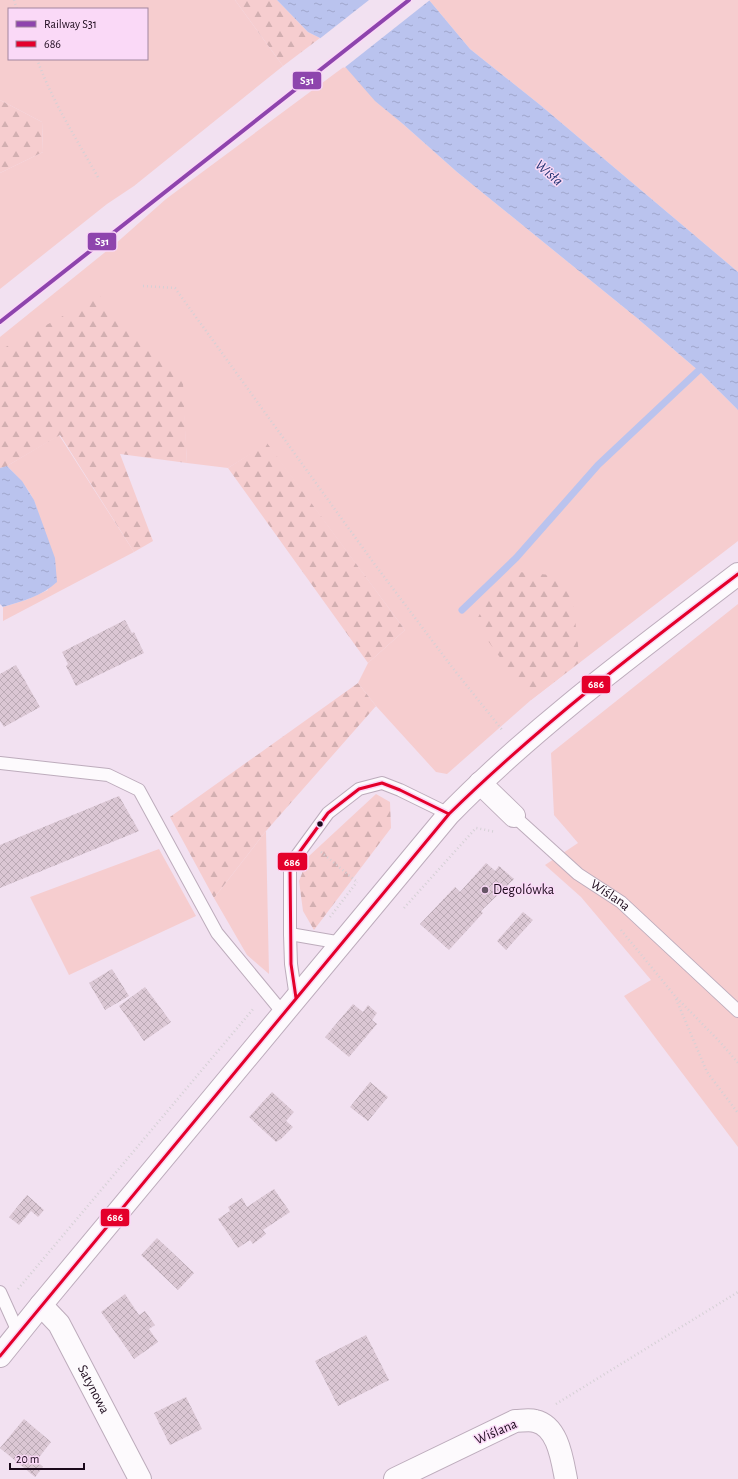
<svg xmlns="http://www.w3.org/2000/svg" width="738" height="1479" font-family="'Alegreya Sans',sans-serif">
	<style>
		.green { fill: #f6cdcf; fill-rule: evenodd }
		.forest { fill: url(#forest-firs) }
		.water { fill: url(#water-ripples) }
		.pier { fill: #f2e1f1 }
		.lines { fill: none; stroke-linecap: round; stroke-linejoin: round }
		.stream { stroke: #bac3ee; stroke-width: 7 }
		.building { fill: url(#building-cross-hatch) }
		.lane-casing { stroke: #bdacbc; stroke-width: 14 }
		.street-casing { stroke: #bdacbc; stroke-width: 24 }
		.primary-casing { stroke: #bdacbc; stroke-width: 24 }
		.path { stroke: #d5d0d5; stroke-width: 2.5; stroke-dasharray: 1 3; stroke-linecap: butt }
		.lane { stroke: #fdfafd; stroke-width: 12 }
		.street { stroke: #fdfafd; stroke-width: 22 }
		.primary { stroke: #fdfafd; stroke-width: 22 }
		.bus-1-casing { stroke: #fad9f7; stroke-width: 6 }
		.bus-1 { stroke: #e4002b; stroke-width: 3 }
		.rail-1-casing { stroke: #fad9f7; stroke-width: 7 }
		.rail-1 { stroke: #8e44ad; stroke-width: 4 }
		.bus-dot { fill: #1b091b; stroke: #fad9f7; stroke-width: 1.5 }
		.poi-dot { fill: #656; stroke: #fad9f7; stroke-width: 1.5 }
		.labels { text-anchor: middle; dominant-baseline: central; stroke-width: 3; stroke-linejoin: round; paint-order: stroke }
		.poi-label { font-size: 14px; fill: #1b091b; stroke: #fad9f7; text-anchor: start }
		.street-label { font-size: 14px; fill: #1b091b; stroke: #fad9f7 }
		.water-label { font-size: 15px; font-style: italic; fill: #233574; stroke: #fad9f7 }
		.line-badge { stroke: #fad9f7; stroke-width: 1.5 }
		.badge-label { font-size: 11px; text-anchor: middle; font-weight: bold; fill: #fff }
	</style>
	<defs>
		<pattern id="forest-firs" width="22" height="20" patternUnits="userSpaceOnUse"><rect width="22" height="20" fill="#f6cdcf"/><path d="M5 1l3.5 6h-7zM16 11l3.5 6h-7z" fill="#d2afb1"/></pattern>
		<pattern id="water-ripples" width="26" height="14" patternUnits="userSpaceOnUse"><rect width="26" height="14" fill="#bac3ee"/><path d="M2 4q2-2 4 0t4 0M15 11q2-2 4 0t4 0" fill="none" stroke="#9fa6cc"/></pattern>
		<pattern id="building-cross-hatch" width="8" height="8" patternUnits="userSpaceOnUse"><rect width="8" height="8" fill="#dbc7d4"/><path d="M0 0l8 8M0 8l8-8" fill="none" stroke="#bbaab5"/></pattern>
	</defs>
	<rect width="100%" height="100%" fill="#f2e1f1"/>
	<!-- green -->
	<path class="green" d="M0,0H235L283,66L134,186L107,204L0,289V173L43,152L42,122L0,100ZM9,9H147V59H9Z
		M429,0H738V272L539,104L470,49Z
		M345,66L376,101L403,124L457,172L637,318L700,372L738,410V541L531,700L447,774L436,772L376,706L358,683L368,663L405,630L267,444L228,468L187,463L182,382L0,350V337L114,245L166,199Z
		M59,435L134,552L3,621V607L26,600L48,590C45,561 46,528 34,501C28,487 18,477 7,466Z
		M738,604V1147L624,996L651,980L581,897L545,865L578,843L554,815L551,753Z
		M266,831L269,974L247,955L214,898Z
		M159,849L196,916L69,975L30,897Z"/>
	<!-- forest -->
	<path class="forest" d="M235,0H277L308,32L320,38L283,66Z
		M0,100L42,122L43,152L0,173Z
		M100,296L183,382L187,463L120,454L153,541L134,552L60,435L7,466L0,469V350Z
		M267,443L405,630L368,663L228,468Z
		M519,572L561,576L572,594L580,662L531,700L475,623L489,597Z
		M358,683L376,706L266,831L214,898L170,817Z
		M376,794L390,802L391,828L314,930L303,911L299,881L309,856Z"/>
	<!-- water -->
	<path class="water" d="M277,0H429L470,49L539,104L738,272V410L700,372L637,318L457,172L403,124L375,101L320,38L308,32Z
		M7,466L22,481L34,500L55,558L57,582C42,596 23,601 3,607L0,604V468Z"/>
	<!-- pier -->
	<path class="pier" d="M369,0H430L344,68L318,40Z"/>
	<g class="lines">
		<!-- stream -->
		<path class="stream" d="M462,610L516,558L598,465L698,371"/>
	</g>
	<!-- building -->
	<path class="building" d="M125,620L132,633L134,632L144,653L76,686L66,666L68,664L62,652Z
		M16,665L40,707L4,727L0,721V674Z
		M119,796L139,831L0,888V845Z
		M486,863L495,871L499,866L514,879L481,911L483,913L449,950L420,924L455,887L460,892Z
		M523,912L533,920L506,950L497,941Z
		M112,969L129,996L105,1010L89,983Z
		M145,987L171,1022L144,1041L119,1006Z
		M353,1004L363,1012L368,1005L377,1013L372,1020L377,1024L349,1057L325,1037Z
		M370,1082L388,1097L368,1121L350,1107Z
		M272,1092L294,1112L286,1121L293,1127L281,1139L276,1142L249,1117Z
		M274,1189L290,1212L263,1230L266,1234L253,1244L250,1240L238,1248L218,1219L230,1211L228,1207L242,1198L247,1207Z
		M27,1195L44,1210L38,1217L31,1211L19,1225L9,1217Z
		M157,1238L194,1273L178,1290L141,1255Z
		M125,1294L139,1315L145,1311L155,1325L149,1329L158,1342L134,1359L101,1312Z
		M366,1335L389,1380L338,1406L315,1361Z
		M186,1397L202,1429L170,1445L154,1413Z
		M24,1419L51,1442L36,1461L43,1467L35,1477L0,1448Z"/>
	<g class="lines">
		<defs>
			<g id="lane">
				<path d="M0,763L108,775L139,790L217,933L283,1013"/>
				<path id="s1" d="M514,816L578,874L621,902L738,1011"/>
				<path d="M290,934L342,943"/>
				<path d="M296,998L291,964L290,934V865L328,813L359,789L382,783L400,790L449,814"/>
				<path d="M0,1292L19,1334"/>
			</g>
			<g id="street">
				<path d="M480,783L514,816"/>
				<path id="s2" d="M41,1305L59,1324L140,1479"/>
				<path d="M395,1479L515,1421C521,1421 529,1419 535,1421C558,1426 562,1459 566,1479"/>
			</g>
			<path id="primary" d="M0,1356L41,1305L449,814C537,724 639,650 738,574"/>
		</defs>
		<!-- lane casing -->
		<use href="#lane" class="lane-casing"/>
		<!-- street casing -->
		<use href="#street" class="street-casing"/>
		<!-- primary casing -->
		<use href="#primary" class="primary-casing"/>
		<!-- path -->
		<path class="path" d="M14,0L17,9
			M37,59C52,101 77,140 99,179
			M143,286L175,288L373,562L452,667L503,731
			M321,852L357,882
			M404,908L476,828L496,832
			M330,917L357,882
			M621,930L675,996L720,1042L738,1063
			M676,999L707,1072L738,1113
			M18,1289L254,1008
			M556,1404L738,1292"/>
		<!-- lane -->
		<use href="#lane" class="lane"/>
		<!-- street -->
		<use href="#street" class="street"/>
		<!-- primary -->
		<use href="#primary" class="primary"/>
		<defs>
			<path id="bus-1" d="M296,998L291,964L290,865L328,813L359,789L382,783L400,790L449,814
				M0,1356L449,814C539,726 638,650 738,574"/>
		</defs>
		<!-- bus-1 casing -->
		<use href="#bus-1" class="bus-1-casing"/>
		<!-- bus-1 -->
		<use href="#bus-1" class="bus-1"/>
		<defs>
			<path id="rail-1" d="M0,322L409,0"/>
		</defs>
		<!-- rail-1 casing -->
		<use href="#rail-1" class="rail-1-casing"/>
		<!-- rail-1 -->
		<use href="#rail-1" class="rail-1"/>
	</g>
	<!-- markers -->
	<circle class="bus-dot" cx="320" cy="824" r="3.5"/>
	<circle class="poi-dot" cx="485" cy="890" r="4"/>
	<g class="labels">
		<!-- poi labels -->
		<g class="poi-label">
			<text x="493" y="890">Degolówka</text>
		</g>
		<!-- street labels -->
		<g class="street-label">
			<text stroke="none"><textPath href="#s1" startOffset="125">Wiślana</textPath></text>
			<text stroke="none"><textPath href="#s2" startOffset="100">Satynowa</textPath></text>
			<text transform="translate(496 1432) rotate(-23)">Wiślana</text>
		</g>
		<!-- water labels -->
		<g class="water-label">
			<text transform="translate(549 173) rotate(41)">Wisła</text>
		</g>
	</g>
	<g class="line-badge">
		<rect x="292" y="71" width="30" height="19" rx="4" fill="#8e44ad"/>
		<rect x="87" y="232" width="30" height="19" rx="4" fill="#8e44ad"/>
		<rect x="581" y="675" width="30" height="19" rx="4" fill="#e4002b"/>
		<rect x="277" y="852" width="31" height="19" rx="4" fill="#e4002b"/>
		<rect x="100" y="1208" width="30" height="19" rx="4" fill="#e4002b"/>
	</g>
	<g class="badge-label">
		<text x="307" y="84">S31</text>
		<text x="102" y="245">S31</text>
		<text x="596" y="688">686</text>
		<text x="292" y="866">686</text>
		<text x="115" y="1221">686</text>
	</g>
	<!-- legend -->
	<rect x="8" y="8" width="140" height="52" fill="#fad9f7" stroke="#a1869f"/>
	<rect x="16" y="21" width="20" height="6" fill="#8e44ad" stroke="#a1869f"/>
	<text x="44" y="28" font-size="12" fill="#1b091b">Railway S31</text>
	<rect x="16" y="41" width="20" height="6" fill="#e4002b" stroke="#a1869f"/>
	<text x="44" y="48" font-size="12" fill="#1b091b">686</text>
	<!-- scale -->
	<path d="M10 1463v6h74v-6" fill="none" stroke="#1b091b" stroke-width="2"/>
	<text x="16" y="1463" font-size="12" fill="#1b091b" stroke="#fad9f7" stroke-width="3" paint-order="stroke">20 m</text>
</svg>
